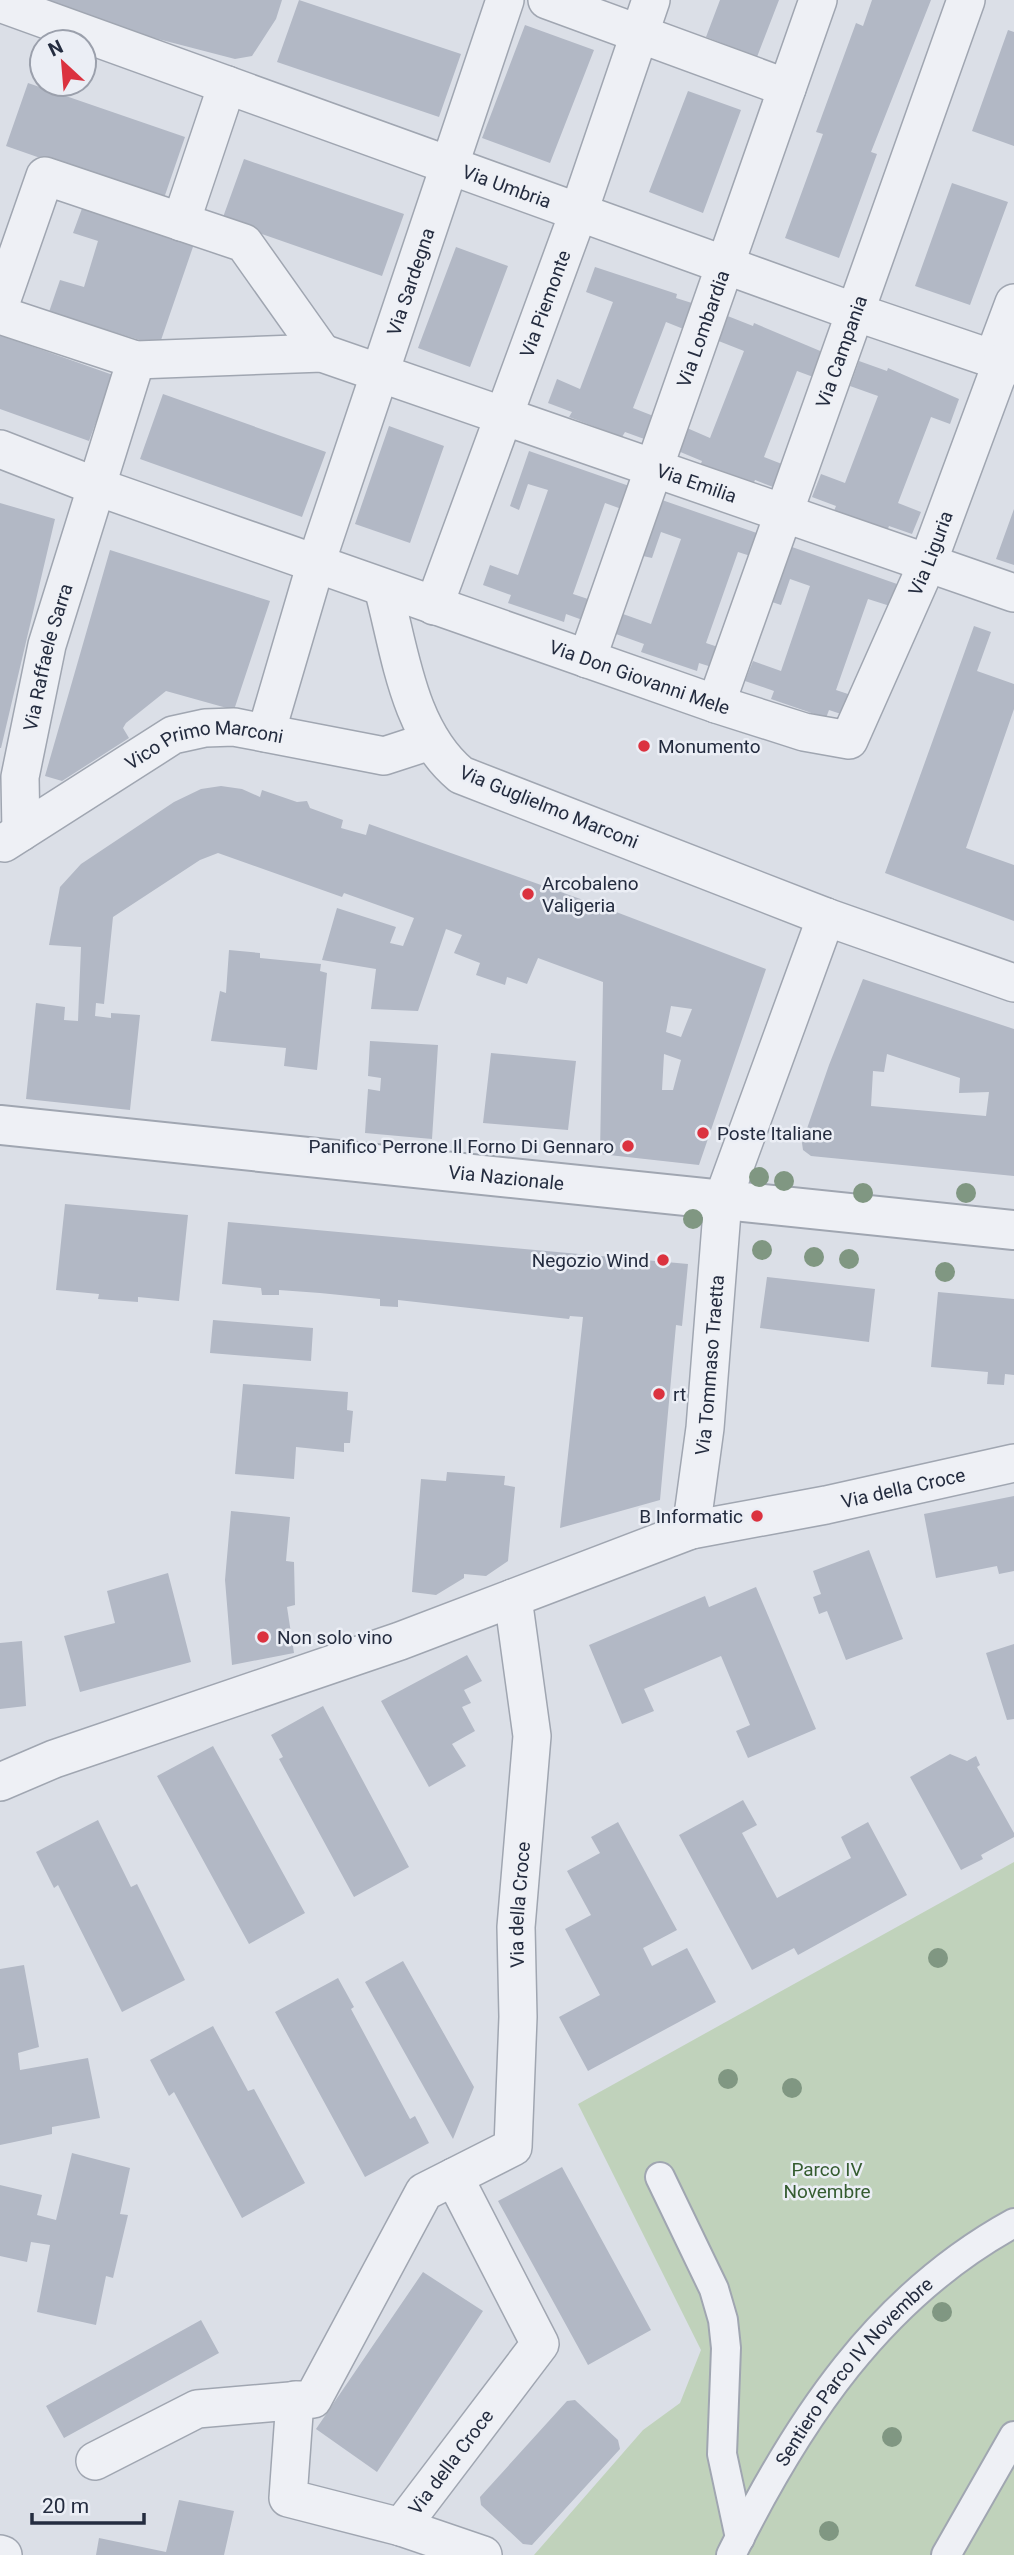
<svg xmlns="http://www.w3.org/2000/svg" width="1014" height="2555" font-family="Roboto,sans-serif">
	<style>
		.green { fill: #c0d2bb }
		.building { fill: #b2b8c5; fill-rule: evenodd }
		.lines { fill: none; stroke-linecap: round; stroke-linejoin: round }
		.pedestrian-casing { stroke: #a0a6b1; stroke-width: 32 }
		.minor-casing { stroke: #a0a6b1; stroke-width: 40 }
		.tertiary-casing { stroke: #a0a6b1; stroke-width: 42 }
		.pedestrian { stroke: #eef0f5; stroke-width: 28 }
		.minor { stroke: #eef0f5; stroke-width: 37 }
		.tertiary { stroke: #eef0f5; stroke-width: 38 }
		.tree { fill: #809782 }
		.poi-dot { fill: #db323f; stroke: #ebeef5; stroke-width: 2.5 }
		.labels { text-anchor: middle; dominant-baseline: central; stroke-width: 5; stroke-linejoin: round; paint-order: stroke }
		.street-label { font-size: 19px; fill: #242c3f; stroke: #ebeef5 }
		.poi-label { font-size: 19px; fill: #242c3f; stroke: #ebeef5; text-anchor: start }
		.park-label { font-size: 19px; fill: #355c30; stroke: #ebeef5 }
	</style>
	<rect width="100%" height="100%" fill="#dbdfe7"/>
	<!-- green -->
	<path class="green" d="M1014,1862V2555H534L643,2430L680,2403L701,2350L578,2104Z"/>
	<!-- building -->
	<path class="building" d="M29,0H282L276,19L252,56L235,59L27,5Z
		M299,0L461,54L439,117L277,62Z
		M720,0H779L757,57L706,37Z
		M872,0H931L871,152L877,154L839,258L785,238L823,134L816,132L856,23L863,26Z
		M525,25L594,50L550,163L482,138Z
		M1008,30L1014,32V146L972,131Z
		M28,83L185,137L163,201L6,146Z
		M688,91L741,110L703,213L649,192Z
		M244,159L404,214L382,276L222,220Z
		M952,183L1008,202L970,305L915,286Z
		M84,203L195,241L159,346L49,312L60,280L84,287L98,241L73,233Z
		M456,247L508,266L470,367L418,348Z
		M595,267L677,294L676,298L695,304L686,330L666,322L633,408L656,417L647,440L625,432L622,437L569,417L572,412L548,403L557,379L580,389L613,302L586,292Z
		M725,315L753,326L754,323L825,353L816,378L797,371L764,457L787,466L778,489L755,480L753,485L700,466L702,461L678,451L687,428L710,438L744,351L716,340Z
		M0,335L113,375L89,441L0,409Z
		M859,361L887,371L888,368L959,399L950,424L931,417L898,503L921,512L912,534L889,526L887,531L834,511L836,506L812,497L821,474L845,483L878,396L850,386Z
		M163,394L326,452L302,517L140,459Z
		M389,426L444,446L410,543L355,524Z
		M529,451L635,488L627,511L605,503L573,594L594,601L588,622L566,614L564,622L508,603L511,595L483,585L490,565L518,575L548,490L528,484L519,510L510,506Z
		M662,500L768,537L760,559L738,552L706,643L727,650L721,670L699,663L697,671L641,652L644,644L616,634L623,614L651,624L681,539L661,532L652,558L643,556Z
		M0,503L55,519L1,748H0Z
		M1014,509V565L996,559Z
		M792,547L897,584L890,606L868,599L836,690L857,697L850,717L829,710L826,718L771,699L774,691L745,681L753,661L781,671L810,586L790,579L781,605L772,602Z
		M110,550L270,601L234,710L166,691L126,723L123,728L129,738L62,781L45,776Z
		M974,626L991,632L977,671L1014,684V709L966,848L1014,865V921L885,873Z
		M221,786L242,789L260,797L262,790L297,802L307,801L310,808L343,820L341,828L366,835L369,824L603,907L766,969L699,1165L600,1154L603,982L538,958L527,984L507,977L505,985L476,975L480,963L454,953L462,935L446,929L418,1011L371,1009L376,969L322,960L337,908L396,927L390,943L403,946L414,918L344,893L342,897L218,853L200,860L113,917L104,1004L96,1003L95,1016L111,1018V1013L140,1015L130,1110L26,1099L36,1003L65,1007L64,1020L78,1021L81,947L49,945L60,887L81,864L174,802L201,789ZM671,1006L692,1009L681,1037L666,1032ZM664,1054L681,1060L673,1090H662Z
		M229,950L260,953V958L321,964L320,971L327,973L317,1070L284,1066L286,1048L211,1041L220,991L226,993Z
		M863,979L1014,1029V1176L811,1156L803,1150L802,1143L829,1065ZM887,1054L960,1078L959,1093L989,1092L986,1116L871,1106L873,1071L884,1072Z
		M370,1041L438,1045L432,1139L365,1133L368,1089L380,1091L381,1078L368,1076Z
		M491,1053L576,1061L568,1130L483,1123Z
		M65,1204L188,1215L179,1301L138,1297V1302L98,1299L99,1294L56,1290Z
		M228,1222L688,1264L682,1326L676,1325L660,1500L560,1528L583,1317L570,1316L569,1319L398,1300V1307L380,1306V1299L320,1293L279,1290V1295H262L261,1288L222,1284Z
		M767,1277L875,1289L869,1342L760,1328Z
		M938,1292L1014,1299V1375L1005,1374L1004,1385L987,1384L988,1372L931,1367Z
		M213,1320L313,1328L311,1361L210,1353Z
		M243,1384L348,1392L347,1410L353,1411L350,1443H344V1452L296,1447L294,1479L235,1474Z
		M447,1472L505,1476L504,1485L515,1487L508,1561L486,1576L464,1574V1578L436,1595L412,1592L421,1479L446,1481Z
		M1014,1496V1571L999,1574L997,1566L936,1578L924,1514Z
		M231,1511L290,1517L286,1561L294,1562L295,1605L287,1607L294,1653L232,1665L225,1580Z
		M869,1550L903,1639L846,1660L827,1611L819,1614L813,1597L821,1594L813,1571Z
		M168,1573L191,1662L80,1692L64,1636L115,1623L107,1591Z
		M756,1587L816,1729L748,1758L736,1731L750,1725L721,1656L644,1689L654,1711L622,1724L589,1645L705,1596L709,1607Z
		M22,1641L26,1706L0,1709V1643Z
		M1014,1644V1719L1007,1720L986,1653Z
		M467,1655L482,1681L464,1690L471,1703L462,1707L475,1731L452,1744L466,1766L429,1787L381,1701Z
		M323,1706L409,1867L354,1897L279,1759L283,1757L271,1735Z
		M213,1746L305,1913L249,1944L157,1776Z
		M950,1754L967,1761L976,1756L980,1765L977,1767L1014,1833V1837L981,1855L983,1859L961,1870L910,1777Z
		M743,1800L757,1825L742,1833L777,1898L851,1858L841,1837L868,1822L907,1895L798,1955L794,1948L752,1970L679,1835Z
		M98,1820L131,1887L137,1884L185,1980L122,2012L58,1885L54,1888L36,1852Z
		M618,1822L677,1930L643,1948L652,1966L687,1948L716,2002L588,2071L559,2017L600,1995L565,1929L591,1915L567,1871L600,1853L591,1837Z
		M403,1961L474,2087L453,2139L365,1982Z
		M24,1965L39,2047L18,2053L20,2070L88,2058L100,2118L52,2127V2134L0,2145V1969Z
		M338,1978L354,2007L351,2009L410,2119L415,2116L429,2143L365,2177L275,2012Z
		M213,2026L248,2091L254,2089L305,2183L242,2218L174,2092L169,2096L150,2060Z
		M72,2153L130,2168L120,2214L128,2215L113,2278L106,2276L96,2325L37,2312L50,2245L31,2242L27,2262L0,2256V2185L42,2195L37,2215L56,2220Z
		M562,2167L651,2330L588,2365L498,2201Z
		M423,2272L483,2311L377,2472L316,2429Z
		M201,2320L219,2353L64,2438L46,2406Z
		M575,2400L618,2440L620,2449L532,2545L523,2544L481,2505L480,2497L567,2401Z
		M179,2500L234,2511L224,2555H96L99,2538L166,2552Z"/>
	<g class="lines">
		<defs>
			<g id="pedestrian">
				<path d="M660,2177L714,2289L723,2320L726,2348L722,2454L740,2538"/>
				<path id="s1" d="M731,2555C798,2420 879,2297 1014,2223"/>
				<path d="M946,2555L1014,2436"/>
			</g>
			<g id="minor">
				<path d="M547,0L787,88"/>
				<path id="s2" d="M0,3L855,312L1014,366"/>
				<path d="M181,222L227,85"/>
				<path d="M0,305L45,176L244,243L322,353"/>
				<path id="s3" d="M0,315L136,360L322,353L1014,593"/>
				<path d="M993,359L1014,303"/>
				<path id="s4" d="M0,449L95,486L716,704L804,732L849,740L928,562L1002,362"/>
				<path d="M383,588C400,651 408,731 461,775L826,917L1014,983"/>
				<path id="s5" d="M434,606L579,211L651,0"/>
				<path id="s6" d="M587,659L818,0"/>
				<path id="s7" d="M716,704L966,0"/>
				<path id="s8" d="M266,733L316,563L505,0"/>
				<path id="s9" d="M21,832L20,777L47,645L136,360"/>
				<path id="s10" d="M4,843L173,735L205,728L234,727L384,756L430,741"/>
				<path id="s11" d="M691,1530L705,1428L723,1199L826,917"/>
				<path id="s12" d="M0,1782L54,1759L400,1641L691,1530L826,1505L1014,1463"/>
				<path d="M295,2400L288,2498L401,2527L483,2555"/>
				<path id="s13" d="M95,2461L197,2409L313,2399L424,2192L513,2147L518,2017L516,1927L532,1736L513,1598"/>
				<path id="s14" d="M401,2527L540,2344L454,2177"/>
				<path d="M0,2554L3,2555"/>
			</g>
			<g id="tertiary">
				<path id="s15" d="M0,1125L1014,1230"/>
			</g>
		</defs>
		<!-- pedestrian casing -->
		<use href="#pedestrian" class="pedestrian-casing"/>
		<!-- minor casing -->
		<use href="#minor" class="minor-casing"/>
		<!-- tertiary casing -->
		<use href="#tertiary" class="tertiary-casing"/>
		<!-- pedestrian -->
		<use href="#pedestrian" class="pedestrian"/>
		<!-- minor -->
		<use href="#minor" class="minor"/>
		<!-- tertiary -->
		<use href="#tertiary" class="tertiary"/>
	</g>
	<!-- trees -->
	<g class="tree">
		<circle cx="759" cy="1177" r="10"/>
		<circle cx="784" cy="1181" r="10"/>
		<circle cx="863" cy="1193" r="10"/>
		<circle cx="966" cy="1193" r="10"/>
		<circle cx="693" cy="1219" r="10"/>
		<circle cx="762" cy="1250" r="10"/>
		<circle cx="814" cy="1257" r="10"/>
		<circle cx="849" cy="1259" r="10"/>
		<circle cx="945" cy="1272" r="10"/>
		<circle cx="938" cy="1958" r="10"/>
		<circle cx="728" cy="2079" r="10"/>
		<circle cx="792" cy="2088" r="10"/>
		<circle cx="942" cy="2312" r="10"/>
		<circle cx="892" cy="2437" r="10"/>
		<circle cx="829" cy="2531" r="10"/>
	</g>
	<!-- markers -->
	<g class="poi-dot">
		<circle cx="644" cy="746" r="7"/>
		<circle cx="528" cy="894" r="7"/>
		<circle cx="703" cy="1133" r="7"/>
		<circle cx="628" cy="1146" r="7"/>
		<circle cx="663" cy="1260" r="7"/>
		<circle cx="659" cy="1394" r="7"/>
		<circle cx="757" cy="1516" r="7"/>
		<circle cx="263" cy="1637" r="7"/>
	</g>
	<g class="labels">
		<!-- street labels -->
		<g class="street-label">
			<text stroke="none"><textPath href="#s2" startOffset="539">Via Umbria</textPath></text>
			<text stroke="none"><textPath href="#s8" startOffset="474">Via Sardegna</textPath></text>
			<text stroke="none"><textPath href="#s5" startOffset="322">Via Piemonte</textPath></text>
			<text stroke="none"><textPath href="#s6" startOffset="350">Via Lombardia</textPath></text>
			<text stroke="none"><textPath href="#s7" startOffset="374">Via Campania</textPath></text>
			<text stroke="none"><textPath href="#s3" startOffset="726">Via Emilia</textPath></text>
			<text stroke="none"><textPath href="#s4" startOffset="1102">Via Liguria</textPath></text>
			<text stroke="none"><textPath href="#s9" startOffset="178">Via Raffaele Sarra</textPath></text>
			<text stroke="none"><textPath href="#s4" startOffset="679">Via Don Giovanni Mele</textPath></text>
			<text stroke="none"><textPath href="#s10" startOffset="229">Vico Primo Marconi</textPath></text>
			<text transform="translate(549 807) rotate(22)">Via Guglielmo Marconi</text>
			<text stroke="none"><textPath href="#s15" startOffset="509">Via Nazionale</textPath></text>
			<text stroke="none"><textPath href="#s11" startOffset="166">Via Tommaso Traetta</textPath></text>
			<text stroke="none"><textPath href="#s12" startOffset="952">Via della Croce</textPath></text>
			<text stroke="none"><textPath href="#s13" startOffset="808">Via della Croce</textPath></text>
			<text stroke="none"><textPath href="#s1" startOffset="222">Sentiero Parco IV Novembre</textPath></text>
			<text stroke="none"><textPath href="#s14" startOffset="82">Via della Croce</textPath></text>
		</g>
		<!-- poi labels -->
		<g class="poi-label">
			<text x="658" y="746">Monumento</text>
			<text x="542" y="883">Arcobaleno<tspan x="542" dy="22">Valigeria</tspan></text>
			<text x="717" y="1133">Poste Italiane</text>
			<text x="614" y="1146" text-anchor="end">Panifico Perrone Il Forno Di Gennaro</text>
			<text x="649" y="1260" text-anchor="end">Negozio Wind</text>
			<text x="673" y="1394">rt</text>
			<text x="743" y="1516" text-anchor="end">B Informatic</text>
			<text x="277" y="1637">Non solo vino</text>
		</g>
		<!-- park labels -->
		<g class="park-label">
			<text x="827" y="2169">Parco IV<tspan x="827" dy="22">Novembre</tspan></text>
		</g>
	</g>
	<!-- north arrow -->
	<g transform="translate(63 63) rotate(334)"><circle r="33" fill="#ebeef5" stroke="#9ba0ac" stroke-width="2"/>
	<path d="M0-5L12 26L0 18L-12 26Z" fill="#db323f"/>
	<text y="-10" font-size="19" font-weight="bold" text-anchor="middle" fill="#242c3f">N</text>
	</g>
	<!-- scale -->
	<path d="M32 2513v10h112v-10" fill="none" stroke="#242c3f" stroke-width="3.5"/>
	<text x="42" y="2513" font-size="21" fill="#242c3f" stroke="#ebeef5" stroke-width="5" paint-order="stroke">20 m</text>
</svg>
